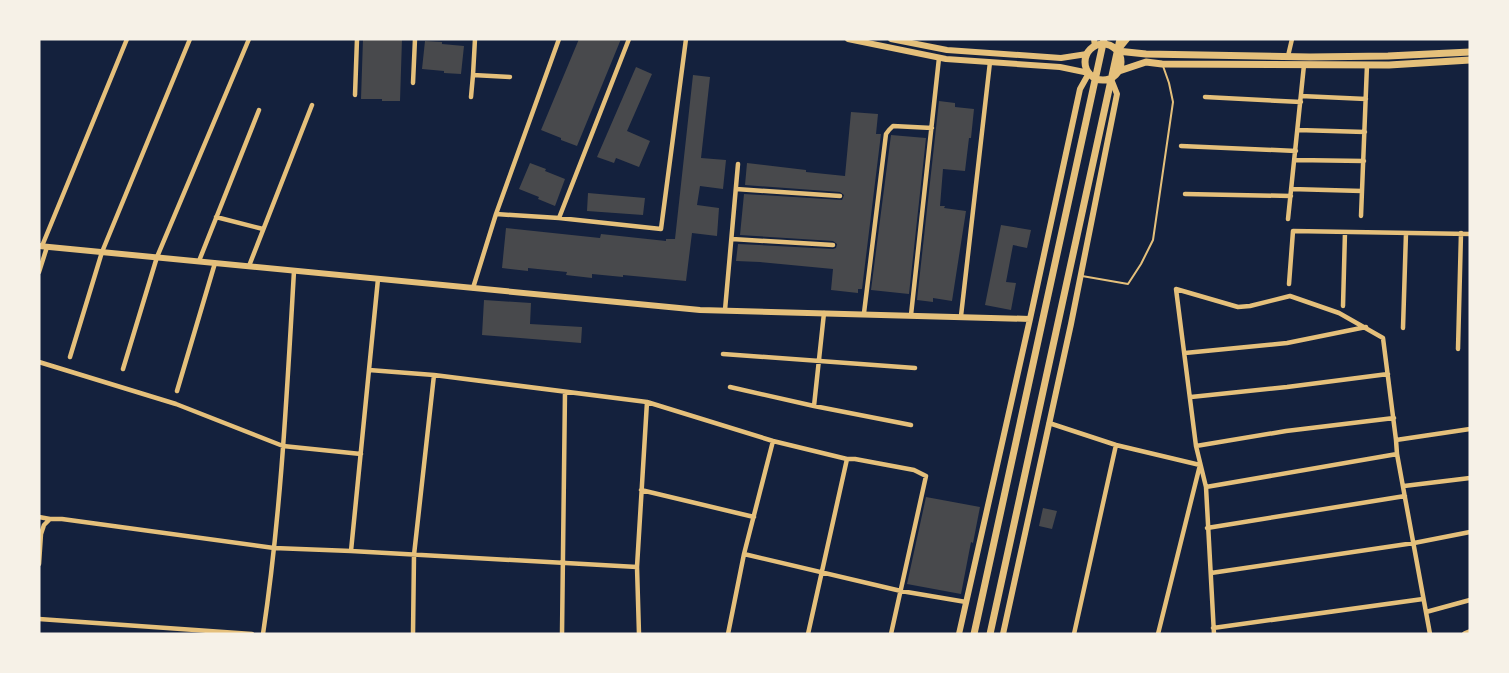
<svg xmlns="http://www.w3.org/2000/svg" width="1509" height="673" font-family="Roboto,sans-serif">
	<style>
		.building { fill: #48494c }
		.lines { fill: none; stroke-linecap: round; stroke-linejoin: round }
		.service { stroke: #e5c07b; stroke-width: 2 }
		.minor { stroke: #e5c07b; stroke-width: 4.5 }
		.tertiary { stroke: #e5c07b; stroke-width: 6 }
		.secondary { stroke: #e5c07b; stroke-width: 7 }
	</style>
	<rect width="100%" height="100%" fill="#14213d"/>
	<!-- building -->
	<path class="building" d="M363,39H402L400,101H382V99H361Z
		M579,39H621L577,146L561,140V138L541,130Z
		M425,41L442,42V44L464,46L461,74L444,73V71L422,69Z
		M636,67L652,74L627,131L650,141L639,167L616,158L614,163L597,157Z
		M693,75L710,77L701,158L726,160L723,189L700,186L697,205L719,208L717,236L692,233L686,281L623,275V277L592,274V278L566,275L567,272L528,268V271L502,268L506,228L600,238L601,234L666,241V239H675Z
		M939,101L955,103V107L974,109L971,138H969L965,171L943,169L940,206H945L944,208L966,211L952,301L933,298V302L917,300Z
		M851,112L878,114L876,134H881L862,289H858V293L831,290L833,269L760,262L736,261L738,244L833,249L836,248L837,244L833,241L740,235L744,194L842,200L844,195L840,192L745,185L747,163L806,170V172L845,176Z
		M891,135L926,138L909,294L871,290Z
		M530,163L546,169L545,171L565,179L555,206L538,199L539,197L519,189Z
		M588,193L645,198L643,215L587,211Z
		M1001,225L1031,230L1027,248L1013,245L1006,282L1016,283L1011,310L985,305Z
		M484,300L531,303L530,324L582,327L581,343L482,335Z
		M926,497L980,507L973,543L971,542L961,594L907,584Z
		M1043,508L1057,511L1052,529L1039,526Z"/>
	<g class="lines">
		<!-- service -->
		<path class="service" d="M1082,276L1128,284L1141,264L1153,240L1173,102L1169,83L1163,66"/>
		<!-- minor -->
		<path class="minor" d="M475,39L473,75L510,77
			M1288,56L1292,39
			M413,83L415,39
			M355,95L357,39
			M1301,96L1366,99
			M471,97L473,75
			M1205,97L1301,102
			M1298,130L1365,132
			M1181,146L1296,151
			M1295,160L1364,161
			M736,189L840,196
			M1291,189L1362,191
			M1185,194L1291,196
			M496,214L559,218L661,229L686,39
			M1361,216L1367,65
			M216,217L263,229
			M559,218L629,39
			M1288,219L1304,65
			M732,239L833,245
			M42,246L127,39
			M199,261L259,110
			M249,266L312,105
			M39,272L47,247
			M1289,284L1293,231L1470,234
			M473,288L496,214L559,39
			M1343,306L1345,232
			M725,310L738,164
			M864,313L886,134L889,130L893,126L932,128
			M911,315L939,58
			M961,316L990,62
			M1403,328L1406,233
			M1458,349L1461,233
			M1185,353L1287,343L1366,327
			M723,354L915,368
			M70,357L102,252L190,39
			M39,362L176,404L283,446L361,454
			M123,369L157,257L249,39
			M369,370L434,375L414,555L413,634
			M434,375L647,402L637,567
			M730,387L814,406L911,425
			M177,391L215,263
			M1191,397L1287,387L1388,374
			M647,402L773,441L847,459L808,634
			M814,406L824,313
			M1049,423L1116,445L1200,465L1158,634
			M1396,440L1470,429
			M1196,446L1286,431L1394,418
			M847,459H855L914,470L926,476L891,634
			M1404,486L1470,478
			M1206,487L1397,454
			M641,490L754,517
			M39,517L50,519
			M1207,528L1405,496
			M39,533L41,534L39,564
			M41,534L44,525L50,519H62L274,548L351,551L637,567L639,634
			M351,551L378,279
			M744,554L901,591L966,602
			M1211,573L1414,543L1470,532
			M1426,612L1470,600
			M39,619L252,634
			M1213,628L1423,599
			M263,634C281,514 287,392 294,271
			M562,634L565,392
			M728,634L744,554L773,441
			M1074,634L1116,445
			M1214,634L1206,487L1196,446L1176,289L1238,307L1250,306L1290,296L1339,313L1383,338L1396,440L1397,454L1430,634"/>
		<!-- tertiary -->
		<path class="tertiary" d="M848,39L946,59L1060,67L1089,73L1080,89L1030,319L959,634
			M891,39L947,50L1061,58L1087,54
			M1094,39L1095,46
			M1118,50L1127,39
			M39,246L700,310L1030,319
			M1003,634L1071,324L1117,94L1111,79
			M1465,634L1470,632"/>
		<!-- secondary -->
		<path class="secondary" d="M1085 62a18 18 0 1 1 36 0a18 18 0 1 1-36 0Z
			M1117,51L1146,54L1310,57L1388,56L1470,52
			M1119,71L1146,62L1162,64L1389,65L1470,60
			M974,634L1104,39
			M990,634L1120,39"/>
	</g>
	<!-- border -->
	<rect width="1509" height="673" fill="none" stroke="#f6f1e7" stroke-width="81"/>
</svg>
